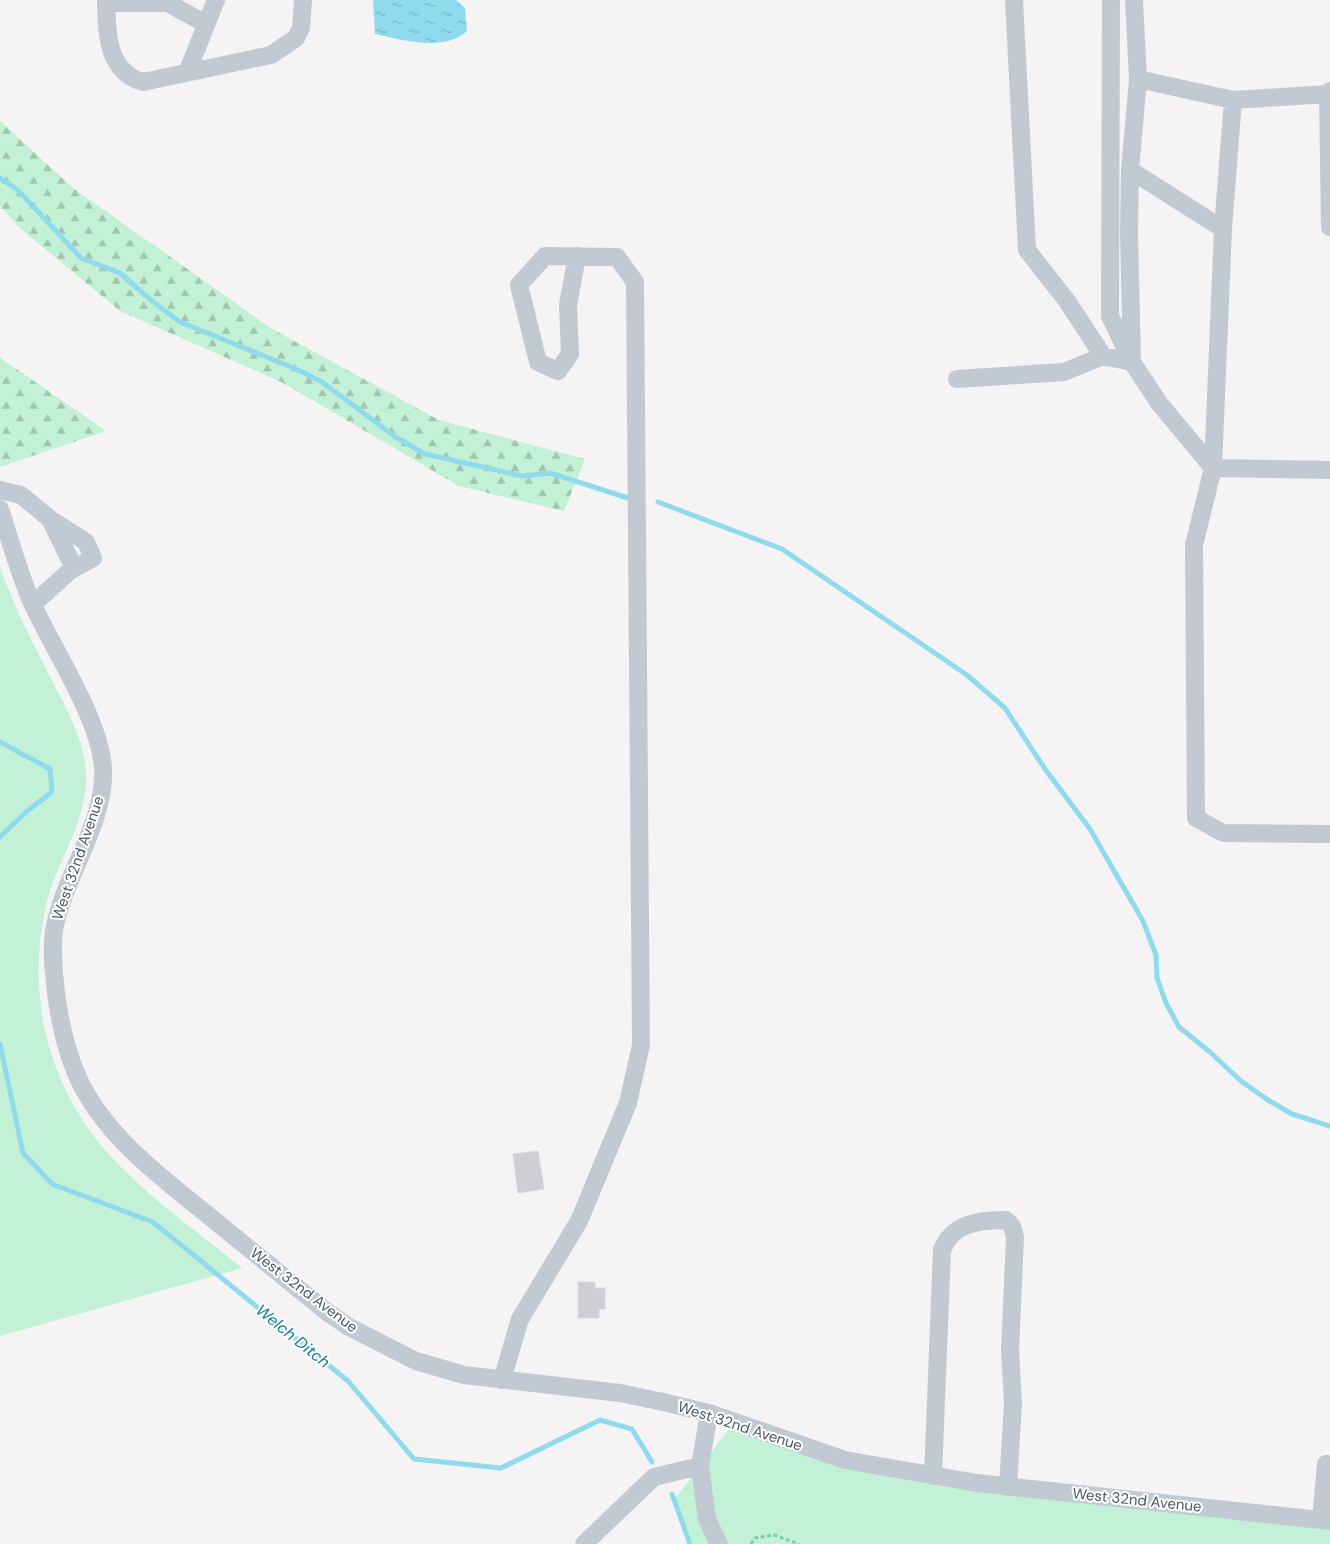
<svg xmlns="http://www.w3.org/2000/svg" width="1330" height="1544" font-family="'DM Sans',sans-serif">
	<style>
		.green { fill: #c3f1d5 }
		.forest { fill: url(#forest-firs) }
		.water { fill: url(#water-ripples) }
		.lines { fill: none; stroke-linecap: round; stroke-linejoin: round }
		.stream { stroke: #90daee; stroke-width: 5 }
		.building { fill: #cdcfd5; stroke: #d7d9de }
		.path { stroke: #7ad0a6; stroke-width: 3; stroke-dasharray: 4 2.5; stroke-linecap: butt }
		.minor { stroke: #c1cad2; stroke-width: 18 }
		.labels { text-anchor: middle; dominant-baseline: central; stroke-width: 4; stroke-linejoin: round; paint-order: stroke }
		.street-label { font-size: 15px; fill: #4a5661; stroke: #fff }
		.water-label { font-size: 16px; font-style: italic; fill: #0c7c9b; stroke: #fff }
	</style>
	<defs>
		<pattern id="forest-firs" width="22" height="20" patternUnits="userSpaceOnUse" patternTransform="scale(1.25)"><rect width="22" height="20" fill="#c3f1d5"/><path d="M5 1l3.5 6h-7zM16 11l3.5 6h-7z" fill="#a0c6b0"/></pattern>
		<pattern id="water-ripples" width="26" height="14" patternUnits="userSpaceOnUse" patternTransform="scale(1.25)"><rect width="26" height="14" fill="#90daee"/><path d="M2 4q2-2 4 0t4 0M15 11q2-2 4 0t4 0" fill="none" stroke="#78b4c4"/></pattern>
	</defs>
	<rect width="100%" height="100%" fill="#f5f3f3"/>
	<!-- green -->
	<path class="green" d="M0,567C12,601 27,632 43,663C60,698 83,732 86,772C89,821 56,860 46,906C26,993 47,1085 107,1152C146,1196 197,1231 242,1268L0,1336Z
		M733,1424L870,1461L1330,1529V1544H689L674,1500Z"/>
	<!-- forest -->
	<path class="forest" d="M0,121L73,188L272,329L439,420L585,459L564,511L459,486L283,383L120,311L21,229L0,206Z
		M0,357L2,359L106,431L0,467Z"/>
	<!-- water -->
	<path class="water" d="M373,0H456L465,8L467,31C446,52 401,40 375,34Z"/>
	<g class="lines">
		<!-- stream -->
		<path class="stream" d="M0,178L19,191L81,258L120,273L152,301L180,322L296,369L322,382L394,436L425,454L522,476L550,473L628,498
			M658,502L782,549L967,675L1005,708L1045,769L1090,829L1143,921L1156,955L1157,978L1166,1003L1179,1027L1210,1052L1241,1081L1268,1100L1292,1114L1330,1126
			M0,742L50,769L52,792L26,812L0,837
			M0,1044L23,1153L52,1184L153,1222L348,1381L414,1459L501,1468L600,1420L632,1429L652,1462
			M672,1494L690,1544"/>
	</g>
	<!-- building -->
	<path class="building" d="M538,1151L544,1189L518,1193L513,1154Z
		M578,1282H595V1288H605V1309H599V1318H578Z"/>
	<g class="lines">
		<!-- path -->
		<path class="path" d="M751,1544L755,1538L774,1535L799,1544"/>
		<!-- minor -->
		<path class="minor" d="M106,0C107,32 106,71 143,82L271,55L296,38L301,28L303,0
			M1014,0L1027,250L1067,301L1103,356L1132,362L1129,233L1130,170L1138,79L1134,0
			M1111,0L1110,316L1132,362L1159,403L1213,468L1194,545L1196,818L1223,833L1330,834
			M106,3H168L206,24
			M187,73L216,0
			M1138,79L1233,100L1328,94
			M1330,91L1328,94L1330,227
			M1130,170L1223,229L1213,468L1330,470
			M1223,229L1233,100
			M957,379L1064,372L1103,356
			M0,490L21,495L50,519L86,542L93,558L71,570L33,604
			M0,509C10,540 19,573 32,603C53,649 100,719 103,768C106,823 63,877 54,931C51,951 54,972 56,993C60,1023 67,1056 81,1084C109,1139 162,1178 209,1216C248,1248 288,1280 327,1312L349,1327L416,1361L464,1375L620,1393L663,1402L709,1413L845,1460L977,1483L1330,1521
			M50,519L74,568
			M502,1380L520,1319L579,1221L628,1103L641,1045L635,282L617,257L545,256L519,285L538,362L558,371L570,354L568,305L577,256
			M709,1413L700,1466L707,1519L719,1544
			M933,1476L942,1250C952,1223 980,1220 1006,1220L1012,1226L1015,1237L1010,1351L1013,1403L1008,1487
			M1321,1520L1326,1464
			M584,1544L654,1477L700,1466"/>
	</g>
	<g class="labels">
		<!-- street labels -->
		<g class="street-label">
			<text transform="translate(78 858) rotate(-71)">West 32nd Avenue</text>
			<text transform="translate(304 1290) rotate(37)">West 32nd Avenue</text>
			<text transform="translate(740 1426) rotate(18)">West 32nd Avenue</text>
			<text transform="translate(1137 1500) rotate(6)">West 32nd Avenue</text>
		</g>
		<!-- water labels -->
		<g class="water-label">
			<text transform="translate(293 1336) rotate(39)">Welch Ditch</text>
		</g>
	</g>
</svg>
